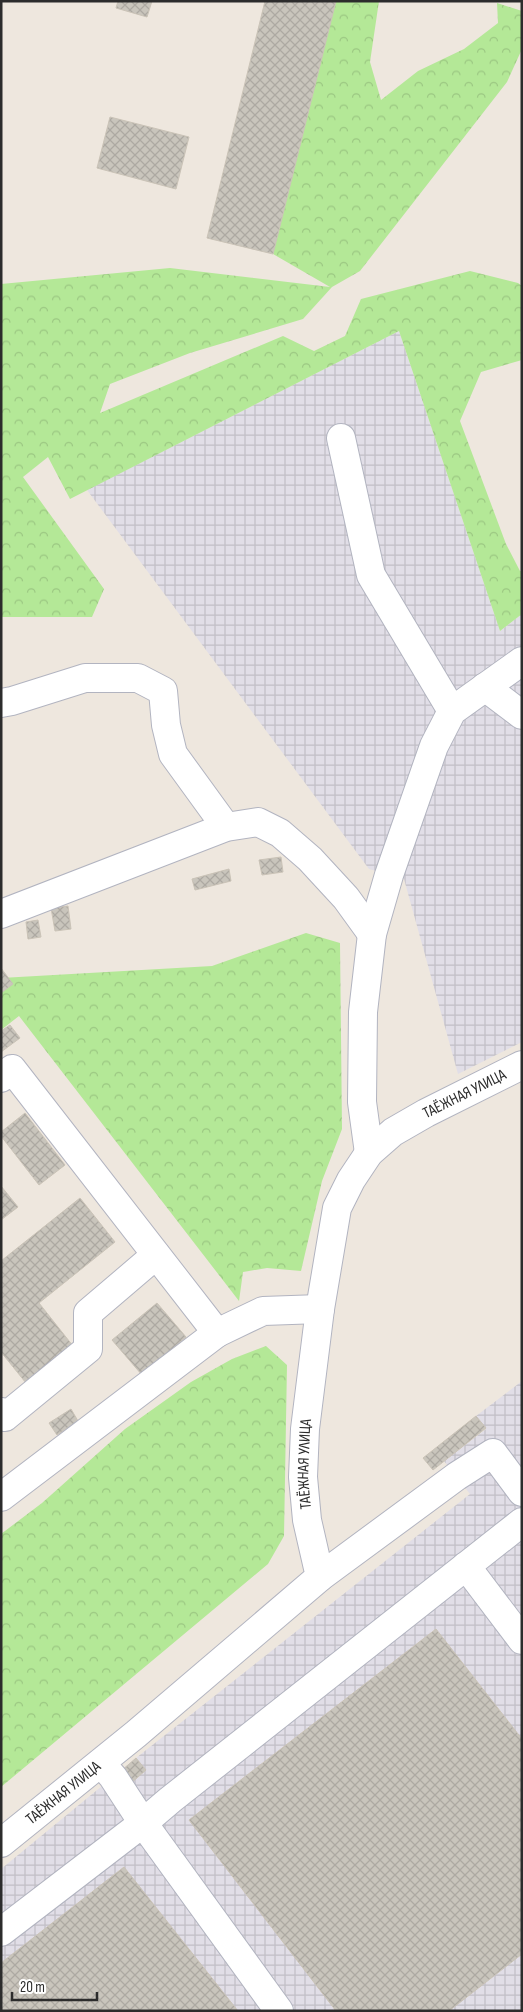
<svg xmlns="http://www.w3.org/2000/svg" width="523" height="2012" font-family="'Sofia Sans Condensed',sans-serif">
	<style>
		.industrial { fill: url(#industrial-grid) }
		.forest { fill: url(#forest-crowns) }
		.building { fill: url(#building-cross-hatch); stroke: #cac3b7 }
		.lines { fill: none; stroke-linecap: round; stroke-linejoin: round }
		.minor-casing { stroke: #b2b4c0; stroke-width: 30 }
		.minor { stroke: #fff; stroke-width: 28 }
		.labels { text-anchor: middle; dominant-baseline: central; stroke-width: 4.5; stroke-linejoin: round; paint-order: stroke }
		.street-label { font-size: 16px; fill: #2c2c2c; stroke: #fff }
	</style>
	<defs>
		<pattern id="industrial-grid" width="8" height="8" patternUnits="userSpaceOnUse" patternTransform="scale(1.25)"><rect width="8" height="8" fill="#e1dee7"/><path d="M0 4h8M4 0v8" fill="none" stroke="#c1bfc6"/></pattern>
		<pattern id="forest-crowns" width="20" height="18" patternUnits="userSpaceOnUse" patternTransform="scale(1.25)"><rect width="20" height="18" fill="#b4e897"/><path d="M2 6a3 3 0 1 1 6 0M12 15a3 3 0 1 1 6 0" fill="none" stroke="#9bc782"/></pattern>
		<pattern id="building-cross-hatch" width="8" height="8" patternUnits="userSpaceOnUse" patternTransform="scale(1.25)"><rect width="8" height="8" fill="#c9c5bc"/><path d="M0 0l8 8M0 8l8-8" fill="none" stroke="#ada9a2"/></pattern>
	</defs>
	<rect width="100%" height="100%" fill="#eee7de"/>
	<!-- industrial -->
	<path class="industrial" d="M399,331L500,631L522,614V1042L458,1074L404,879L369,869L87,490Z
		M522,1381V2011H1V1869L136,1758L470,1494L444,1461L486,1429L476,1416Z"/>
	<!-- forest -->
	<path class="forest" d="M336,1H379L370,62L381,100L418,71L464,49L498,23L497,3L522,11V49L507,82L360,271L332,287L303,319L190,353L110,384L100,413L283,336L314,351L345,336L361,299L470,271L518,283L522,286V360L481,372L460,421L506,544L520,571H522V614L500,631L399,331L70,499L48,457L23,477L104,589L92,617H1V284L170,268L330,287L273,254Z
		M306,933L340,943L342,1129L322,1181L301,1271L267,1268L243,1272L239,1301L19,1016L1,1030V978L212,966Z
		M266,1346L287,1365L284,1536L268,1564L1,1787V1534L42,1503L125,1429L191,1382L232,1359Z"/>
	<!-- building -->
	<path class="building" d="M118,1H152L147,17L116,8Z
		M265,1H336L273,254L207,238Z
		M110,117L189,137L176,189L97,168Z
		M281,857L283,872L262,875L259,860Z
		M229,869L231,881L195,890L192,879Z
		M68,906L71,929L55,931L51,908Z
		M38,920L41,937L28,939L26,922Z
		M1,968L13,984L1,993Z
		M10,1025L20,1038L1,1052V1031Z
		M25,1113L65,1165L39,1185L1,1136V1132Z
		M1,1186L18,1207L1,1220Z
		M80,1198L115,1242L39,1303L73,1346L26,1383L1,1352V1261Z
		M157,1303L186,1337L142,1375L112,1340Z
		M71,1409L78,1421L57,1435L49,1423Z
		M476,1416L486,1428L433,1470L423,1458Z
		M436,1629L522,1739V1954L449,2011H336L189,1820Z
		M136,1758L146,1770L130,1784L120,1772Z
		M124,1867L238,2011H1V1963Z"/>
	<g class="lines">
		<defs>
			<g id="minor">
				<path d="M341,438L371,575L452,711"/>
				<path d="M485,687L522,715"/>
				<path d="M1,703L12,701L85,678H138L163,691L166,725L173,754L226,827"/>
				<path d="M1,914L226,827L258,822L280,833L310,859L346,898L372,934"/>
				<path d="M1,1078L12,1069L217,1333L263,1311L320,1309"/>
				<path d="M369,1153L362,1102L363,1012L372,934L389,875L434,746L452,711L522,661"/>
				<path d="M1,1412L5,1417L88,1349V1313L156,1255"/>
				<path d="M1,1497L217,1333"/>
				<path d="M466,1566L522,1640"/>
				<path d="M320,1577L457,1476L493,1453L522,1492"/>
				<path d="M101,1763L113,1777L143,1823L279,2011"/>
				<path id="s1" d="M1,1843L136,1734L320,1577L307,1520L303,1477L305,1429L320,1309L337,1208L351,1180L369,1153L393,1132L426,1113L522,1065"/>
				<path d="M1,1932L143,1823L170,1800L522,1522"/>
			</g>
		</defs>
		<!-- minor casing -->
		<use href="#minor" class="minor-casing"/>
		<!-- minor -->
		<use href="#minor" class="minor"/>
	</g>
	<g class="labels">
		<!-- street labels -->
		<g class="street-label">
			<text stroke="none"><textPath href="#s1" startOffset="965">ТАЁЖНАЯ УЛИЦА</textPath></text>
			<text stroke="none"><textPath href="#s1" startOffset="530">ТАЁЖНАЯ УЛИЦА</textPath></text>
			<text stroke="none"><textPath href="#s1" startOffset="80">ТАЁЖНАЯ УЛИЦА</textPath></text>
		</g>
	</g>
	<!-- border -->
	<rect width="523" height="2012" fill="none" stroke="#2c2c2c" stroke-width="5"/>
	<!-- scale -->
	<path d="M12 1992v8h85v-8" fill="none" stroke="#2c2c2c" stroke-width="2.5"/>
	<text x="20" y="1992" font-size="15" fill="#2c2c2c" stroke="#ffffff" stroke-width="4" paint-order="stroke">20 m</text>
</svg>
